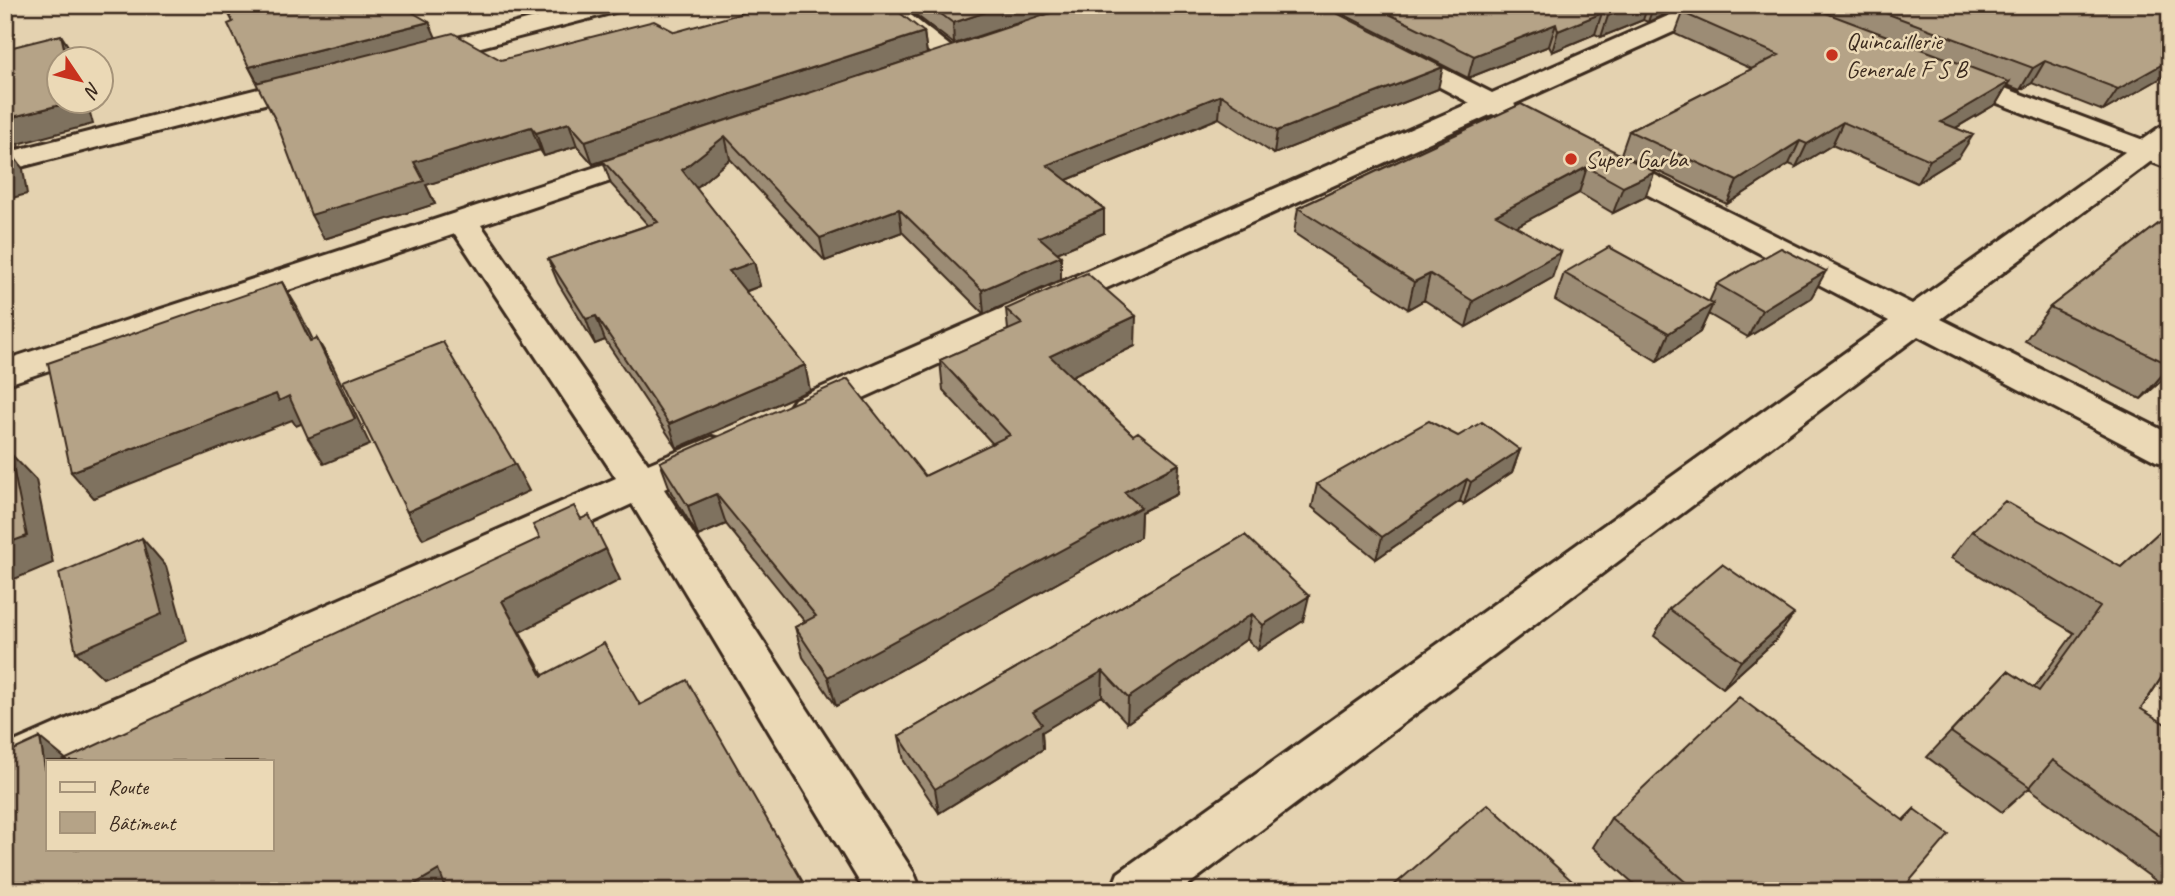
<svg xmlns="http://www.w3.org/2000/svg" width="2175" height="896" font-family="Caveat,sans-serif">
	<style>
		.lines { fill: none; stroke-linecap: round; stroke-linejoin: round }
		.street-casing { stroke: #3b2a1e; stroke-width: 6 }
		.secondary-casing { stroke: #3b2a1e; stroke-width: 6 }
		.street { fill: #ebd9b6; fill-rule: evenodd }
		.secondary { fill: #ebd9b6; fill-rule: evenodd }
		.wall { fill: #9c8c74; stroke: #3b2a1e; stroke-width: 2 }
		.shaded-wall { fill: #7f725e; stroke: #3b2a1e; stroke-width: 2 }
		.building { fill: #b5a387; stroke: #3b2a1e; stroke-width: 2 }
		.poi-dot { fill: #c8321e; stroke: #ebd9b6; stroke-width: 2.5 }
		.labels { text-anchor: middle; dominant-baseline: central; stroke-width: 5; stroke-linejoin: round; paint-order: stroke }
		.far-poi-label { font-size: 24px; fill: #3b2a1e; stroke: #ebd9b6; text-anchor: start }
	</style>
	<rect width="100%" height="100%" fill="#e4d2b0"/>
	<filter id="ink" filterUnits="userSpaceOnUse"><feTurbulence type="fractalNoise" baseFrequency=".0143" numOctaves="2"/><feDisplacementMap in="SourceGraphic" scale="14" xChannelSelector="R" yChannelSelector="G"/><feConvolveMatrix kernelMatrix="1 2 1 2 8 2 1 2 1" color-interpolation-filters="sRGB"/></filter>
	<g filter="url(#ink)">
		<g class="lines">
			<defs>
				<path id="street" d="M585,5H626L622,10L420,63L411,60L407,55L411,50Z
					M870,5H898L964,57L960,62H942Z
					M1693,5H1726L1722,10L1514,104L1522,112L1518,118L1508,120L1492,114L821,417L808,421L795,417L789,408L795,399L1470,103L1387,59L1383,54L1387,49H1405L1492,93Z
					M314,75L323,77L327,83L323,89L5,171V153Z
					M2170,125V147L1941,319L2170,434V465L2156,461L1918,336L1180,891H1111L1118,873L1889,321L1595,167L1590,161L1595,155L1605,152L1615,155L1912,304L2160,127Z
					M657,147L667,150L671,156L667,162L481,225L648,464L712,437L726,441L731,451L726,461L664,489L914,873L921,891H865L632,504L73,761H47V773L5,791V746L616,478L455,234L5,385V360Z"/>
				<path id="secondary" d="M1954,69L2170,150V169L1945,83L1941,77L1945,71Z"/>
			</defs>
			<!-- street casing -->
			<use href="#street" class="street-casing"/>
			<!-- secondary casing -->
			<use href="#secondary" class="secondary-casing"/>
			<!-- street -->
			<use href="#street" class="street"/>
			<!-- secondary -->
			<use href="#secondary" class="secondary"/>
		</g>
		<!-- wall -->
		<path class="wall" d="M903,5H1073L954,44Z
			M1325,5H1686L1648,22L1643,20L1601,37L1595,34L1552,52L1549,46L1468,78Z
			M1700,5H2170V73L2103,111L2032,83L2020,90L2007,85L1996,104L1956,128L1959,157L1917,183L1832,145L1796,167L1789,164L1727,204L1621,154L1629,131L1752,69L1675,34L1683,13Z
			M675,32H924L927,54L1438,89L1274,154L1219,118L1067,180L1104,209V233L1057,253L1061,280L984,314L902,232L825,261L730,159L696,188L754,262L760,286L745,292L810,390L677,448L605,340L595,344L558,283L548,259L648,225L611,184L603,161L919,56L593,164L577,146L544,156L540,150L426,185L435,204L324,239L277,122L249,67L436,37L501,60Z
			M1521,104L1645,197L1613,213L1579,193L1516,226L1552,278L1466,327L1424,300L1408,309L1294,233L1298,208Z
			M2170,215V373L2141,399L2025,341L2050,307Z
			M1564,273L1709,302L1717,284L1811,298L1748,337L1708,314L1700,332L1657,361L1555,300Z
			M1006,309L1135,346L1071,376L1133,435L1179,464L1177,494L1141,512L1140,537L836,706L803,657L795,627L805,622L726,524L698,536L671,492L660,462L925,476L993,444L943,390L940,360L1008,330Z
			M1458,436L1520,450L1512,472L1464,504L1460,501L1376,559L1312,507L1317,484Z
			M2170,522V665L2141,709L2170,727V891H2149L2156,881L2029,788L2002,812L1927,757L2008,671L2034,688L2074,633L1951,558L1972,531L2121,567Z
			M1245,535L1303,621L1258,650L1247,639L1127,723L1102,696L1042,732L1043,749L939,813L904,761L899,736Z
			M1669,609L1775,641L1723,688L1654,636Z
			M1914,809L1901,891H1642L1593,847L1611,818L1903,820Z"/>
		<!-- shaded-wall -->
		<path class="shaded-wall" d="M1007,5H1073L954,44L953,23Z
			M1634,5H1648L1643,20L1601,37L1608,16Z
			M1654,5H1686L1648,22Z
			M1602,13L1595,34L1552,52L1558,31Z
			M429,22L437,40L259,85L249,67Z
			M1556,24L1549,46L1468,78L1474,56Z
			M924,32L927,54L593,164L585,141Z
			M61,35L76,58L77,60H67Z
			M2170,60V73L2103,111L2118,89Z
			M2045,61L2032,83L2020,90L2033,68Z
			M1443,67L1438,89L1274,154L1277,131Z
			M2009,82L1996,104L1928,144L1941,122Z
			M1221,95L1219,118L1047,188V165Z
			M72,102H87L93,124L18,144L19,147L9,150L23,169L27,194L5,200V119Z
			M1843,122L1832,145L1796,167L1807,144Z
			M569,123L577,146L544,156L536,133Z
			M531,127L540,150L426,185L435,204L324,239L311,215L414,162Z
			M1973,135L1959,157L1917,183L1930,160Z
			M725,136L730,159L689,194L682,170Z
			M1800,141L1789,164L1727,204L1737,181Z
			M1587,167L1579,193L1489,241L1496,215Z
			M1655,172L1645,197L1613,213L1623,187Z
			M899,209L902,232L825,261L820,238Z
			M1104,209V233L1040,260L1039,237Z
			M1561,252L1552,278L1466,327L1473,301Z
			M1061,256V280L984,314L982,290Z
			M754,262L760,286L735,295L729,271Z
			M1826,271L1811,298L1748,337L1762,310Z
			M1430,274L1424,300L1408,309L1414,282Z
			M282,282L297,307L326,367L310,341Z
			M1713,304L1700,332L1657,361L1669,333Z
			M596,316L605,340L595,344L586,319Z
			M1136,316L1135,346L1051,386L1050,356Z
			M317,339L332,364L370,445L324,464L308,438Z
			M805,365L810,390L677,448L669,424Z
			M2170,366V373L2141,399Z
			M276,394L289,396L306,422L296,426L292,420L94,498L71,472Z
			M1520,450L1512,472L1464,504L1471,482Z
			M10,453L36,480L53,563L5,583V544Z
			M515,464L529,491L423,539L407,512Z
			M1179,464L1177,494L1141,512L1140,537L836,706L828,677L1124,492Z
			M1467,479L1460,501L1376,559L1382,537Z
			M716,494L726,524L698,536L688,506Z
			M142,538L166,566L187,641L103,678L76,652Z
			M606,549L620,580L520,632L560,706L502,601Z
			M1309,596L1303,621L1258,650L1263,625Z
			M1252,614L1247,639L1127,723L1128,698Z
			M1794,614L1775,641L1723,688L1741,661Z
			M1103,671L1102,696L1042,732L1043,749L939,813L935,789L1033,712Z
			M40,738L68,761H47V770L45,769Z
			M439,870L457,891H403Z"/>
		<!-- building -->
		<path class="building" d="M224,5H400L429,22L249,67L228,24L233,22Z
			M771,5H890L924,32L585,141L569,123L536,133L531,127L414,162L424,181L311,215L276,121L256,83L453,33L501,60L654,21L675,32Z
			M929,5H1007L953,23Z
			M1075,5H1321L1443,67L1277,131L1221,95L1047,165L1104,209L1039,237L1061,256L982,290L899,209L820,238L725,136L682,170L754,262L729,271L805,365L669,424L596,316L586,319L548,259L658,222L603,161Z
			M1371,5H1634L1608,16L1602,13L1558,31L1556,24L1474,56Z
			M1700,5H1805L2009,82L1941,122L1973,135L1930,160L1843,122L1807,144L1800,141L1737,181L1629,131L1779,55L1683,13Z
			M1864,5H2170V60L2118,89L2045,61L2033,68Z
			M61,35L67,60H60V102H72L5,119V49Z
			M1521,104L1655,172L1623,187L1587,167L1496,215L1561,252L1473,301L1430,274L1414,282L1298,208Z
			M5,147L9,169L5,170Z
			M2170,215V365L2050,307Z
			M1609,247L1713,304L1669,333L1564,273Z
			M1781,248L1826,271L1762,310L1717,284Z
			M1087,273L1136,316L1050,356L1133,435L1138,432L1179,464L1124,492L1141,507L828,677L795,627L816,616L716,494L688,506L660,462L848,379L925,476L1010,435L940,360L1022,324L1006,309Z
			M282,282L310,341L317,339L355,419L308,438L289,396L279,401L276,394L71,472L48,363Z
			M443,342L515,464L407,512L343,381Z
			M1429,421L1458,436L1482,422L1520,450L1471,482L1467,479L1382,537L1317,484Z
			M10,453L27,536L5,544V454Z
			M2005,501L2121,567L2170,522V664L2141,709L2170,727V843L2053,760L2030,787L1951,732L2008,671L2039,691L2100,607L1972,531Z
			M574,506L581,519L589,515L606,549L502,601L542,676L604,643L640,705L687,680L808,891H447L439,870L403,891H5V754L40,738L45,769L47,768V849H271V761H62L540,538L533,525Z
			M1245,535L1309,596L1263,625L1252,614L1128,698L1103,671L1033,712L1042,724L935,789L899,736Z
			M142,538L162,614L76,652L59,573Z
			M1722,564L1794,614L1741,661L1669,609Z
			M1739,697L1904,821L1914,809L1949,835L1901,891H1696L1611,818Z
			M1488,804L1572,881L1561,891H1396L1392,887Z"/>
	</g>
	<!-- markers -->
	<g class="poi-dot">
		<circle cx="1832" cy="55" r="7"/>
		<circle cx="1571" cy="159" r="7"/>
	</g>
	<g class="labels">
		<!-- far-poi labels -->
		<g class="far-poi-label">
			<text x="1846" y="41">Quincaillerie<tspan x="1846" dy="28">Generale F S B</tspan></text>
			<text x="1585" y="159">Super Garba</text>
		</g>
	</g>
	<!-- margin -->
	<rect width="2175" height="896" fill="none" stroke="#ebd9b6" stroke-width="28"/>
	<rect x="14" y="14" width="2147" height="868" fill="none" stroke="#3b2a1e" stroke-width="2.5" filter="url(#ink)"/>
	<!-- legend -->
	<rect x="46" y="760" width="228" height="91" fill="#ebd9b6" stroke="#a59379" stroke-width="2"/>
	<rect x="60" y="782" width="35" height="10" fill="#ebd9b6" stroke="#a59379" stroke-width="2"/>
	<text x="108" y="794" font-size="21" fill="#3b2a1e">Route</text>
	<rect x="60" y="812" width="35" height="21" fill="#b5a387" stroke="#a59379" stroke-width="2"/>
	<text x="108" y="830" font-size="21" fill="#3b2a1e">Bâtiment</text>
	<!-- north arrow -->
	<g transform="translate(80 80) rotate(125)"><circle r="33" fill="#ebd9b6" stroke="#a59379" stroke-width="2"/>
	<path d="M0-5L12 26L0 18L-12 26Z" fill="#c8321e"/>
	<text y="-10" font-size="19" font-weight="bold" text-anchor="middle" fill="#3b2a1e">N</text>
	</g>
</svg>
